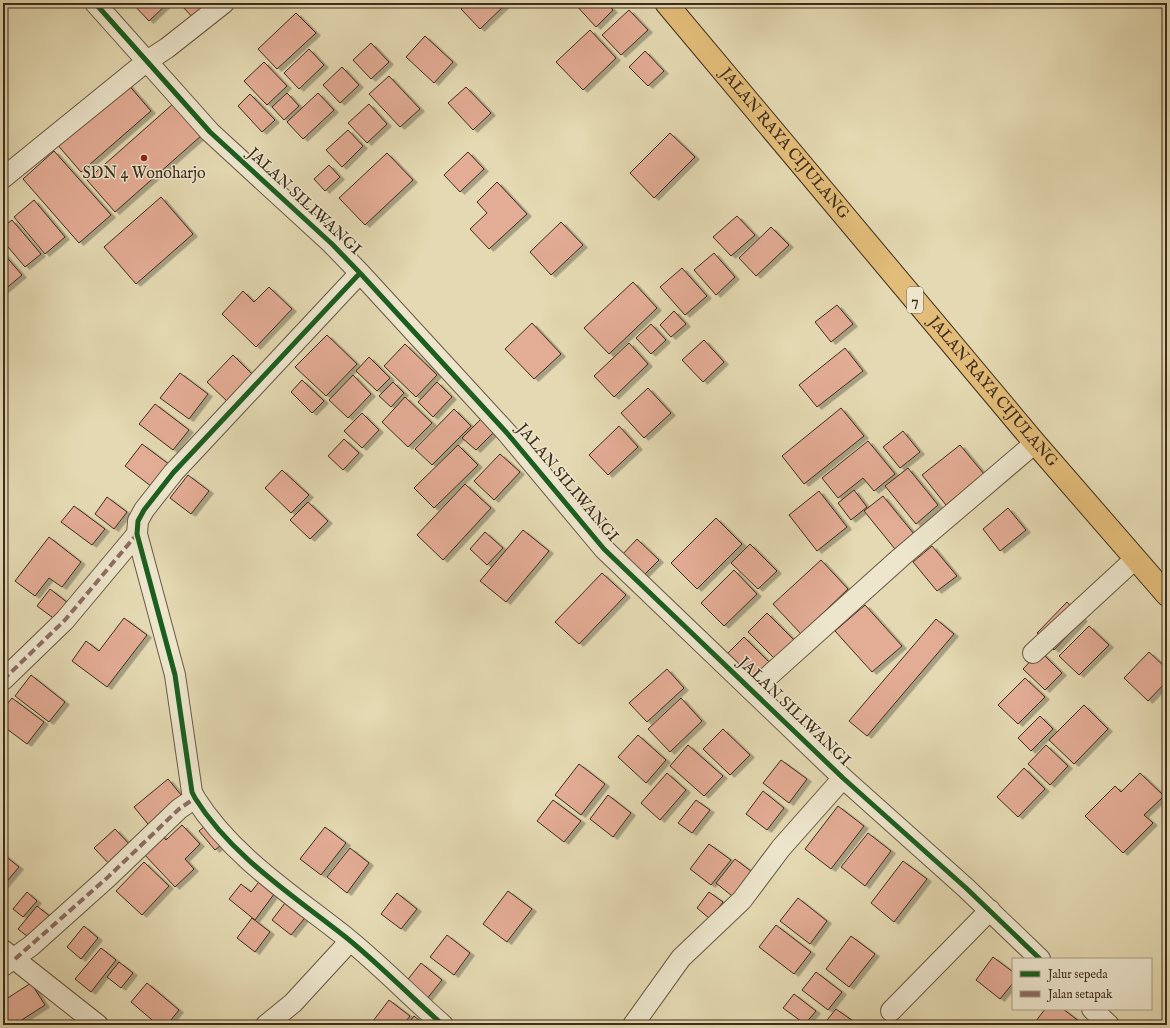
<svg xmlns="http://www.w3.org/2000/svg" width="1170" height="1028" font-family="'IM FELL English',serif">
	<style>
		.building { fill: #e3ac95; stroke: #3e2d1d; filter: url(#shadow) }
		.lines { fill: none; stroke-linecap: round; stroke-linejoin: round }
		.street-casing { stroke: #685842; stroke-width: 22 }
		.highway-casing { stroke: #3e2d1d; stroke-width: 24 }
		.street { stroke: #ede6cd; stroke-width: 20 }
		.highway { stroke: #e2bc79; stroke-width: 22 }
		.quiet { stroke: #8d6e63; stroke-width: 4; stroke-dasharray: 8 4; stroke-linecap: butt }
		.cycleway-casing { stroke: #ede6cd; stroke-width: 8 }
		.cycleway { stroke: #1b5e20; stroke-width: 5 }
		.poi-dot { fill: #8f2418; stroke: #ede6cd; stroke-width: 1.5 }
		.labels { text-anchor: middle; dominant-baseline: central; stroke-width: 3; stroke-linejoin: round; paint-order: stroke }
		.shield { fill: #ede6cd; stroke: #726452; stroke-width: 1 }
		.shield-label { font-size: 15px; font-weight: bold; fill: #3e2d1d }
		.street-label { font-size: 16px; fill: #3e2d1d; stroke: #ede6cd }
		.poi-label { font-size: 16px; fill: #3e2d1d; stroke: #ede6cd }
	</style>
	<defs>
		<filter id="shadow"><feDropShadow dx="4.5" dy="2.5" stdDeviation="0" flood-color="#0004"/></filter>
	</defs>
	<rect width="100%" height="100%" fill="#e4d9b2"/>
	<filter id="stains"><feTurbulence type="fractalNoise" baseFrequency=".005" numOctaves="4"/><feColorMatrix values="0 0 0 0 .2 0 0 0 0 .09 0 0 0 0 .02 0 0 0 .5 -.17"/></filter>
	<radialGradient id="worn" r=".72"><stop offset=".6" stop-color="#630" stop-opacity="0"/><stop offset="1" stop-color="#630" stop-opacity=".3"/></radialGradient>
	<!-- building -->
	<path class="building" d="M132,3H168L149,21Z
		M185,3H211L197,22L182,6Z
		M468,3H507L480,29L461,9Z
		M574,3H606L613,10L596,27Z
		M629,10L648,30L621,55L602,35Z
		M296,13L316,33L277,69L258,49Z
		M590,30L616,58L583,90L556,62Z
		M425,36L453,62L434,83L406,57Z
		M371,43L389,62L371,79L353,60Z
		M309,49L324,65L299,89L284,73Z
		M645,51L664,71L648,86L629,67Z
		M264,62L287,86L267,105L244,81Z
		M342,67L359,85L340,103L323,85Z
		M389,76L420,109L400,127L369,94Z
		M126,82L151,111L81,172L56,143Z
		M466,87L491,113L473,130L448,103Z
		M287,93L299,106L284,120L272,107Z
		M318,93L334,110L303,139L287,122Z
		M250,94L275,120L262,132L238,106Z
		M174,103L202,135L115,212L87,180Z
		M369,104L387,124L367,143L348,123Z
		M348,130L363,146L342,167L326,150Z
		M670,133L695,157L654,198L630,173Z
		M54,151L111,215L79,243L23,179Z
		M468,152L484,169L460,192L444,175Z
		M387,153L413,180L365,225L339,198Z
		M329,165L340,177L325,191L314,179Z
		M497,182L527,214L489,249L470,229L487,213L477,202Z
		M161,197L193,234L136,284L104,247Z
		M34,200L65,237L45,254L14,217Z
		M737,216L755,235L731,256L713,237Z
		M12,220L41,254L25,267L3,241V227Z
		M561,222L583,245L551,275L530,252Z
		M771,227L789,245L756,276L739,258Z
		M3,253L22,275L3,291Z
		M714,253L735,277L716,295L694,270Z
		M682,268L707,296L685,315L660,287Z
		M633,282L657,308L609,354L584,328Z
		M269,287L292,309L256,347L222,314L243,291L254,302Z
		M837,305L853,324L831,342L815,322Z
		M674,311L686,324L671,337L660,325Z
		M532,323L561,354L534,379L505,349Z
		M651,324L666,340L651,354L636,338Z
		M327,335L357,364L326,396L295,367Z
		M704,340L724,362L703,382L682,360Z
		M629,343L648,364L614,397L594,376Z
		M405,344L437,375L416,397L384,366Z
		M845,348L863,371L817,407L799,385Z
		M233,355L255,377L230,404L207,382Z
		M369,357L390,378L377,391L356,371Z
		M180,373L208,394L189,419L160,398Z
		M353,375L371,394L348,418L329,400Z
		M302,380L324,401L312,413L291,392Z
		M393,382L404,393L391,407L379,396Z
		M437,382L452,397L433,417L418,402Z
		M648,388L671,413L644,438L621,413Z
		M405,397L432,423L408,447L382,422Z
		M155,404L189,430L173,450L139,424Z
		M841,408L864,436L804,484L782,456Z
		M454,409L471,426L432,465L415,449Z
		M362,413L379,430L362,448L344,431Z
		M482,418L495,431L476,450L462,438Z
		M619,426L638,447L608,475L589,455Z
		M903,431L920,452L900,468L883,447Z
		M344,439L359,453L343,470L328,456Z
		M868,441L895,474L874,491L863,478L838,498L822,478Z
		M142,444L170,465L152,487L125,466Z
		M458,445L478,465L434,508L414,488Z
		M960,445L984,474L946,505L922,475Z
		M500,454L520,472L494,500L474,481Z
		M908,468L938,505L916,524L885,486Z
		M282,470L309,495L291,513L265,488Z
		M188,475L209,491L191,514L170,498Z
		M465,484L491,508L443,560L417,535Z
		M854,490L867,507L851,520L838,503Z
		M819,491L847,527L817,551L789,515Z
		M883,496L914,534L895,549L864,511Z
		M107,497L127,512L114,529L95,514Z
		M308,502L328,521L310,539L290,520Z
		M74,506L105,529L92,545L61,522Z
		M1008,508L1026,530L1000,551L983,529Z
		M716,518L742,544L697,589L671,563Z
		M523,530L549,551L506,602L480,581Z
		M485,532L503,548L487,565L470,549Z
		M49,537L81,562L62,587L49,578L35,596L15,581Z
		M637,539L659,560L643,576L621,556Z
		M750,544L777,571L758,589L731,563Z
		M932,546L957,576L937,591L913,562Z
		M821,560L848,589L801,634L773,604Z
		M734,570L757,594L724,626L701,603Z
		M602,573L626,595L579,644L555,622Z
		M50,589L68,603L56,620L37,606Z
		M1067,602L1083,619L1054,650L1037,633Z
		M865,605L902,646L872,672L835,631Z
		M767,613L794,640L775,659L748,632Z
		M124,618L147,635L107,687L72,661L86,641L99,651Z
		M936,619L954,634L867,736L849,721Z
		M1089,626L1109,645L1079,675L1059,656Z
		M744,637L769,662L752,679L727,654Z
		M1040,651L1062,673L1045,690L1023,669Z
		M1149,652L1167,669V681L1148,701L1124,678Z
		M667,669L684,688L647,722L629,703Z
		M31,675L65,702L49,722L15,696Z
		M1025,678L1045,697L1018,724L998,705Z
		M12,698L44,722L27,744L3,726V709Z
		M681,698L702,721L670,752L648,729Z
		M1084,705L1108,729L1074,764L1049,740Z
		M1040,716L1053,729L1031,751L1018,738Z
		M723,729L750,755L730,775L703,749Z
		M638,735L666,760L646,783L618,757Z
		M688,745L723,776L704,796L670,766Z
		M1046,745L1068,766L1050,785L1028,764Z
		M781,760L807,779L789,803L763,783Z
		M579,764L605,784L581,815L555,795Z
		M1024,768L1045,789L1018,817L997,797Z
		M667,773L686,790L660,820L641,803Z
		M1140,773L1164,796L1144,815L1153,823L1123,853L1085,816L1115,786L1121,792Z
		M168,779L186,801L152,829L134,807Z
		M763,791L784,808L767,830L746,814Z
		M608,795L631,813L613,837L590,819Z
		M553,800L581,821L564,842L537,821Z
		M696,800L710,810L692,833L678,823Z
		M838,806L864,826L831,869L805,849Z
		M210,822L226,841L215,850L199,831Z
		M182,825L200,844L185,859L194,869L175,887L142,852L161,834L166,840Z
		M325,827L346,843L321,875L300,859Z
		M115,829L133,848L113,868L94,848Z
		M868,833L891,851L865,886L841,867Z
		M709,844L731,860L711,885L690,869Z
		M350,848L369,863L347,893L327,877Z
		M3,854L19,867L3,886Z
		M735,859L756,875L737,900L716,883Z
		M903,861L927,879L894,922L871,903Z
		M144,862L169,886L142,915L116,891Z
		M262,878L277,890L255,920L229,899L241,884L251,892Z
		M508,891L532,909L507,942L483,924Z
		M27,892L37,901L23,917L13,909Z
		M709,892L723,902L710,919L697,908Z
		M397,893L417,909L401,929L381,914Z
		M798,898L827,921L810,944L780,921Z
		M288,899L308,914L291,935L272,920Z
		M37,906L52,918L33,941L18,929Z
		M252,918L270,932L255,952L237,938Z
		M776,925L811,952L794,974L759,947Z
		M84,926L98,938L81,959L67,947Z
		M447,935L470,953L454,975L430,957Z
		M851,936L875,954L849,987L826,969Z
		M101,948L116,960L91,992L75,979Z
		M993,957L1013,972V983L1000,999L976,980Z
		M119,962L133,973L121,988L107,977Z
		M421,963L442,980L426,1000L405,983Z
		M816,972L842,992L828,1010L802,990Z
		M31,983L45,1005L14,1025H3V1001Z
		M147,983L179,1010L167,1025H158L131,1002Z
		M794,994L816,1011L805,1024L783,1008Z
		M389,1000L410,1016L403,1025H370Z
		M836,1009L853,1021L850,1025H823Z
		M1045,1009H1063L1084,1025H1033Z
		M414,1016L425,1025H407Z
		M790,1020L797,1025H786Z
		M189,1021L195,1025H185Z"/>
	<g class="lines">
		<defs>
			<path id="street" d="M95,3L210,132L332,244L360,273L507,433L604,549L843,778L966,888L1040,959
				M3,178L147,61L167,48L224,3
				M360,273L173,473L144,510L138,521L137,534L175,675L192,792L195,798C232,857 294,896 348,939C381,966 411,997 443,1025
				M1033,653L1135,559
				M3,680L65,620L137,534
				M752,691L900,558L1035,443
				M3,950L98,1025
				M3,966L31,946L108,877L179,809L195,798
				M1092,1009L1109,1025
				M891,1011L990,910
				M266,1025L293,1003L350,941
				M633,1025L681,958L742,900L781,848L843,778"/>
			<g id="highway">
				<path id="s1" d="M666,3L1035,443L1167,595"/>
			</g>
		</defs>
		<!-- street casing -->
		<use href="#street" class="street-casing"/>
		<!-- highway casing -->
		<use href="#highway" class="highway-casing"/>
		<!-- street -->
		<use href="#street" class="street"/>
		<!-- highway -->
		<use href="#highway" class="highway"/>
		<!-- quiet -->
		<path class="quiet" d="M3,680L65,620L137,534
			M15,959L108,877L179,809L195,798L193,794"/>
		<defs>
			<path id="cycleway" d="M95,3L210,132L332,244L360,273L507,433L604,549L843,778L966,888L1040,959
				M360,273L173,473L144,510L138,521L137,534L175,675L192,792L195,798C232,857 294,896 348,939C381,966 411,997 443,1025"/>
		</defs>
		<!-- cycleway casing -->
		<use href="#cycleway" class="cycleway-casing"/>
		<!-- cycleway -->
		<use href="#cycleway" class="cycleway"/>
	</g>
	<!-- markers -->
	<circle class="poi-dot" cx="144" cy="158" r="4"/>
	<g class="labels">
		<!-- shield labels -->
		<rect class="shield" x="907" y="287" width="16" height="26" rx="3"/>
		<g class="shield-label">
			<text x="915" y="300">7</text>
		</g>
		<!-- street labels -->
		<g class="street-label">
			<text stroke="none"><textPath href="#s1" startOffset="184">JALAN RAYA CIJULANG</textPath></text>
			<text transform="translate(304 202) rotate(43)">JALAN SILIWANGI</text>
			<text stroke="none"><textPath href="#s1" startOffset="508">JALAN RAYA CIJULANG</textPath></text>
			<text transform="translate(567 483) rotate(50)">JALAN SILIWANGI</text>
			<text transform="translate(794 712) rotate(44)">JALAN SILIWANGI</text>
		</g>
		<!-- poi labels -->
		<g class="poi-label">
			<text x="144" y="174">SDN 4 Wonoharjo</text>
		</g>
	</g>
	<!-- margin -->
	<rect width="1170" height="1028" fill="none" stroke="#e4d9b2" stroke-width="16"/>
	<rect x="4" y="4" width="1162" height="1020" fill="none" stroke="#3e2d1d" stroke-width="2"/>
	<rect x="8" y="8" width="1154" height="1012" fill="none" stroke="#3e2d1d"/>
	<!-- legend -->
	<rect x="1012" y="958" width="140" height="52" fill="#ede6cd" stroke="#a79c87"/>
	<rect x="1020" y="971" width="20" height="6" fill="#1b5e20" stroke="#a79c87"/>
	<text x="1048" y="978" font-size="12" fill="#3e2d1d">Jalur sepeda</text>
	<rect x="1020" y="991" width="20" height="6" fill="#8d6e63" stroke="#a79c87"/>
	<text x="1048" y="998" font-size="12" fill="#3e2d1d">Jalan setapak</text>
	<rect width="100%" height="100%" filter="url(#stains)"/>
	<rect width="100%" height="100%" fill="url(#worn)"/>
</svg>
